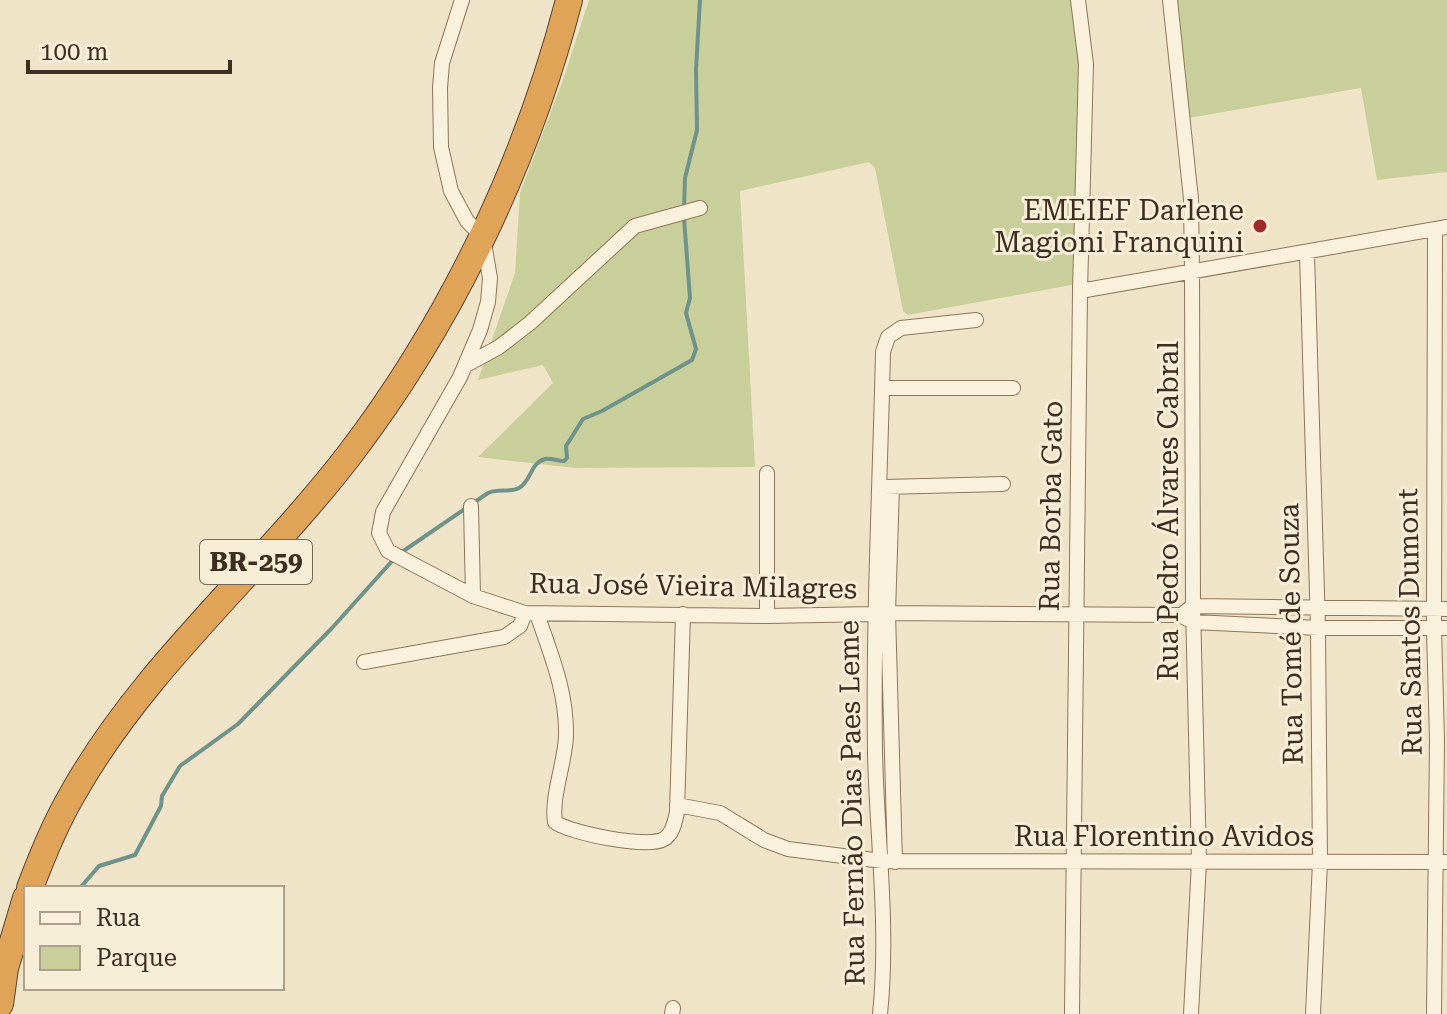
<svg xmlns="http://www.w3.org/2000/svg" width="1447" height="1014" font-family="'Roboto Serif',serif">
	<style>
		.green { fill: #c9cf9b }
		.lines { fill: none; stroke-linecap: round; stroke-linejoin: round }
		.stream { stroke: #6f938a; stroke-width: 4 }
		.street-casing { stroke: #8d765c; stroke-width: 16 }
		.highway-casing { stroke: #5b4430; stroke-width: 28 }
		.street { stroke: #faf1dc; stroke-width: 14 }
		.highway { stroke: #e0a458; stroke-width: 26 }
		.poi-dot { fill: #9e2a2b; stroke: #f7eed8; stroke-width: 3 }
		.labels { text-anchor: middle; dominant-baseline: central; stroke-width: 6; stroke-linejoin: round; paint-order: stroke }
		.shield { fill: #f7eed8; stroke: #756857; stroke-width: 2 }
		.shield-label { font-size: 26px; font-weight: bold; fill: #3d2e20 }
		.poi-label { font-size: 28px; fill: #3d2e20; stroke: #f7eed8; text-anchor: end }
		.street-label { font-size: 28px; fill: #3d2e20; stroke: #f7eed8 }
	</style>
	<rect width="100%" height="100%" fill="#f0e4c8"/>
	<!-- green -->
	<path class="green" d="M589,0H1079L1082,283L908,315L903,311L875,168L869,162L740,191L755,467L575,468L478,457L553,383L543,365L478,380L515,273L520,193L563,80Z
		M1165,0H1447V172L1377,180L1361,88L1183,119Z"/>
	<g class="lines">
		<!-- stream -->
		<path class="stream" d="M684,209L685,178L697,130L696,69L700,0
			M399,554L488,493C498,488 510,493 519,488C531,482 530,463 545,459C550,458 559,461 564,461L567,458L566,446L583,419L602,411L692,360L696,349L686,313L690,298L684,218
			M80,888L99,866L135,855L161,806L162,796L180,766L238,724L332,628L393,560"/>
		<defs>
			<path id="street" d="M462,0L442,63L440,88L441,147L451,191L467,221L483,237L490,278L488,302L480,330L460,377L383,512L379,533L388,551L473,596L525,613L767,616L874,614
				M1170,0L1191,199L1192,274L1193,606L1199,862L1191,1014
				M1307,253L1318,628L1320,862L1313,1014
				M1080,291L1447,227
				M466,365L499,347L530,323L635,226L700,208
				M882,388H1013
				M884,487L1003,484
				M892,487L888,613L895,862
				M471,506L473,596
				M1185,612L1193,606L1447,609
				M888,613L1180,615L1193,622L1318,628H1447
				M537,614C551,655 567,692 566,736C565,763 551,797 555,822C569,833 649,849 664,839C673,834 675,821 677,812L683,614
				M767,616V473
				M364,662L504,637L520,626L525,613
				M677,805L720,813L764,840L788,849L882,861L1447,862
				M672,1014L673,1008
				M880,1014C889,927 877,840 875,753C873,619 880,486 883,352L888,337L901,328L976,320
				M1072,1014L1080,291L1086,64L1078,0
				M1434,1014L1437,740L1434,629L1435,230"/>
			<path id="highway" d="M30,888C42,856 55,824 72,795C144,666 262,569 350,454C452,320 527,162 569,0
				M0,1004L5,968L26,898"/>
		</defs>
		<!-- street casing -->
		<use href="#street" class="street-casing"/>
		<!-- highway casing -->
		<use href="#highway" class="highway-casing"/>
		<!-- street -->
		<use href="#street" class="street"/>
		<!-- highway -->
		<use href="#highway" class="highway"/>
	</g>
	<!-- markers -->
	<circle class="poi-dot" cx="1260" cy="226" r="8"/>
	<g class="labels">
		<!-- shield labels -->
		<rect class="shield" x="200" y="540" width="112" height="44" rx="6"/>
		<g class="shield-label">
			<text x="256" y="562">BR-259</text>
		</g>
		<!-- poi labels -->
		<g class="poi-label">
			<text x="1244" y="210">EMEIEF Darlene<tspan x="1244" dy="32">Magioni Franquini</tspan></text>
		</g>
		<!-- street labels -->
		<g class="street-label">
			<text transform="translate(1051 506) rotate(-89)">Rua Borba Gato</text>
			<text transform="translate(1168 511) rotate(-90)">Rua Pedro Álvares Cabral</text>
			<text transform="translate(693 586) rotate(1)">Rua José Vieira Milagres</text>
			<text transform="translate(1410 622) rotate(-91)">Rua Santos Dumont</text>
			<text transform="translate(1291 634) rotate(-91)">Rua Tomé de Souza</text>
			<text transform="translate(852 803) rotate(-91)">Rua Fernão Dias Paes Leme</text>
			<text x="1164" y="836">Rua Florentino Avidos</text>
		</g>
	</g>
	<!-- legend -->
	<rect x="24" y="886" width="260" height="104" fill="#f7eed8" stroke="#ada18e" stroke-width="2"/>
	<rect x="40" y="912" width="40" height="12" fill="#faf1dc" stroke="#ada18e" stroke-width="2"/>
	<text x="96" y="926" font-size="24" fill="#3d2e20">Rua</text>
	<rect x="40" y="946" width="40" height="24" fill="#c9cf9b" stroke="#ada18e" stroke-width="2"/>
	<text x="96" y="966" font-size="24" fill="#3d2e20">Parque</text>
	<!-- scale -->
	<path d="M28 60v12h202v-12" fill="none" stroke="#3d2e20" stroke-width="4"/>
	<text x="40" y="60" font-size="24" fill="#3d2e20" stroke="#f7eed8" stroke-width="6" paint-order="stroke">100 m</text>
</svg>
